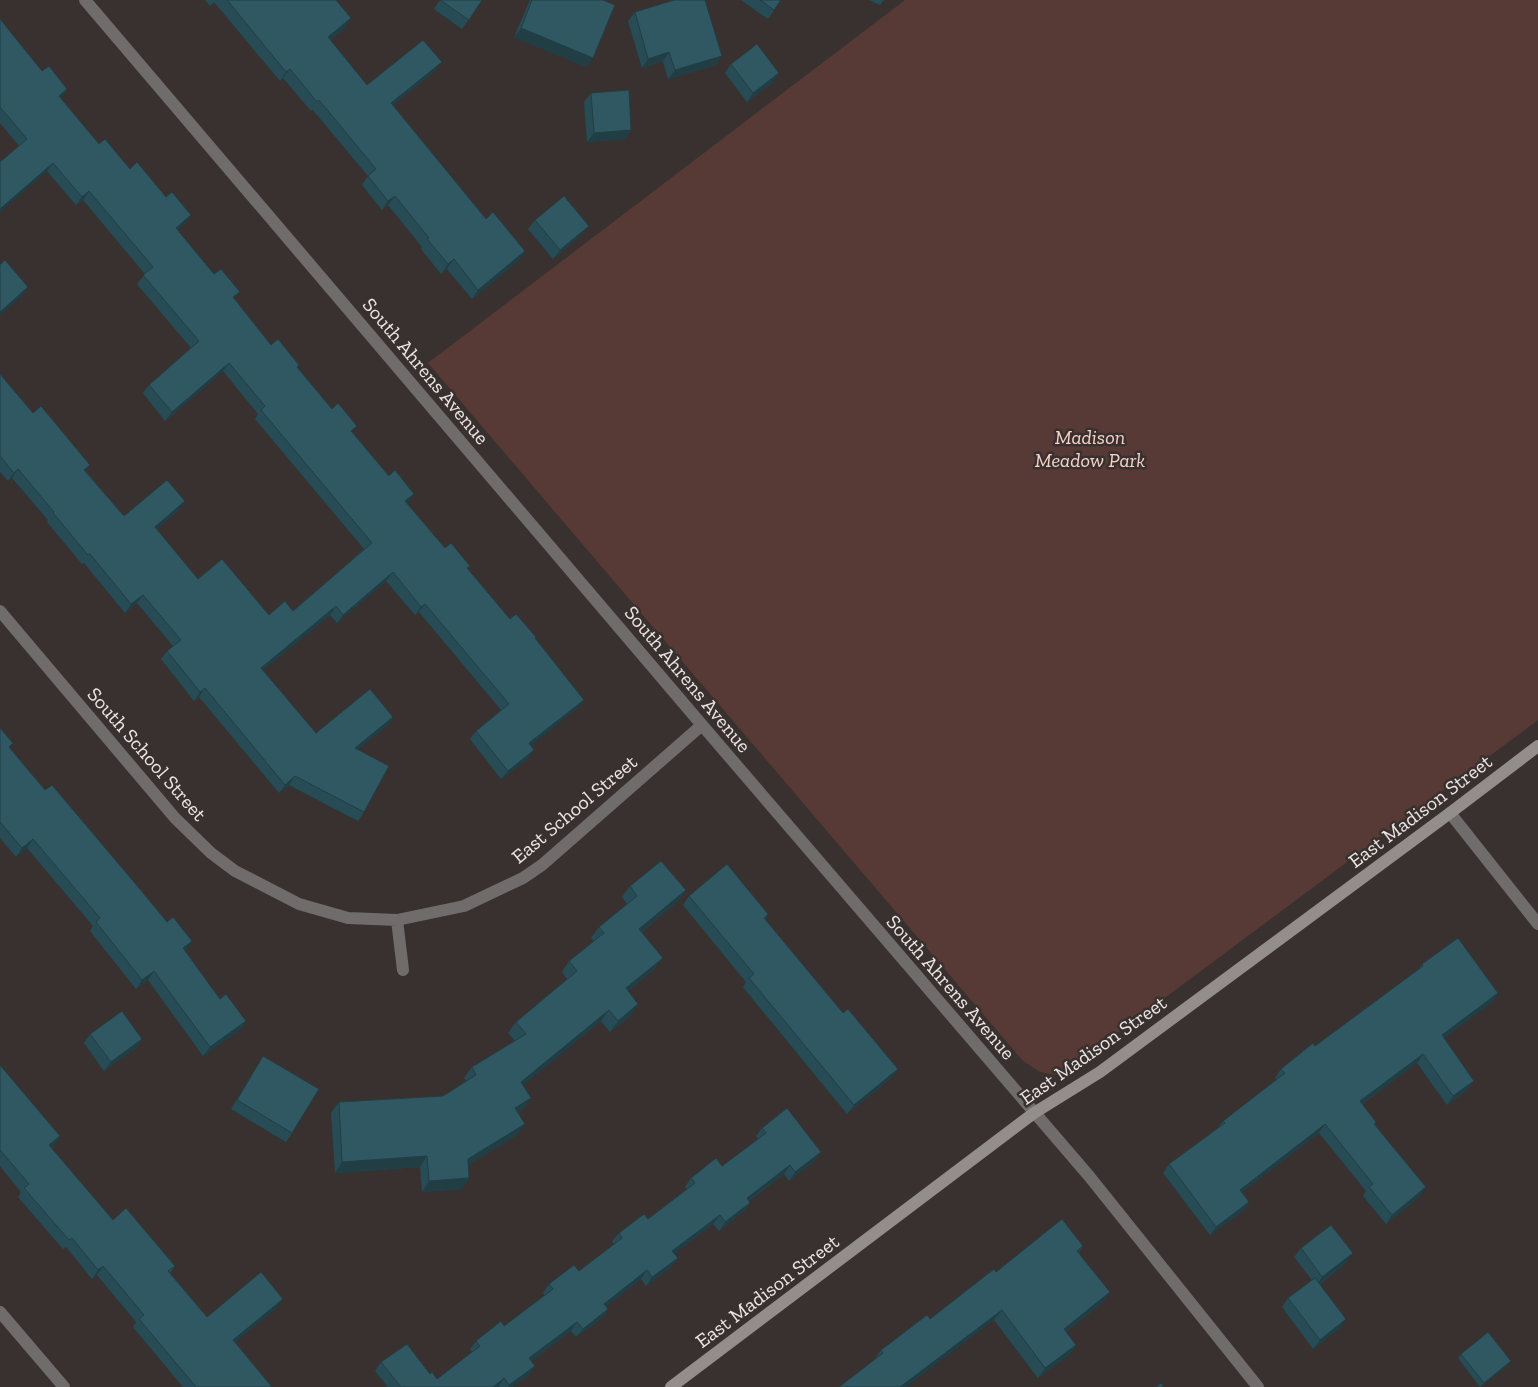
<svg xmlns="http://www.w3.org/2000/svg" width="1538" height="1387" font-family="'Zilla Slab',serif">
	<style>
		.green { fill: #573a35 }
		.lines { fill: none; stroke-linecap: round; stroke-linejoin: round }
		.street { stroke: #706c6c; stroke-width: 12 }
		.secondary { stroke: #938d8b; stroke-width: 12 }
		.wall { fill: #284c55 }
		.shaded-wall { fill: #213e45 }
		.building { fill: #2f5863; stroke: #213e45 }
		.labels { text-anchor: middle; dominant-baseline: central; stroke-width: 5; stroke-linejoin: round; paint-order: stroke }
		.street-label { font-size: 20px; fill: #ece7e6; stroke: #38312f }
		.park-label { font-size: 20px; font-style: italic; fill: #fad1c9; stroke: #38312f }
	</style>
	<rect width="100%" height="100%" fill="#38312f"/>
	<!-- green -->
	<path class="green" d="M905,0H1538V720L1076,1064L1055,1075L1040,1072L1023,1061L428,363Z"/>
	<g class="lines">
		<!-- street -->
		<path class="street" d="M85,0L702,725L1089,1176L1258,1387
			M0,611L175,818L211,853L235,871L299,904L348,918L397,920L464,906L523,878L542,865L702,725
			M1450,813L1538,924
			M397,920L403,970
			M0,1312L64,1387"/>
		<!-- secondary -->
		<path class="secondary" d="M671,1387L1034,1113L1100,1072L1450,813L1538,746"/>
	</g>
	<!-- wall -->
	<path class="wall" d="M205,0H336L345,28L330,40L367,85L435,71L393,105L486,219L525,251L518,261L472,299L447,269L441,274L421,249L422,247L388,205L382,210L362,185L368,176L312,109L311,111L283,78L280,81L214,2L210,6Z
		M440,0H482L462,29L434,9Z
		M530,0H603L587,67L514,37Z
		M741,0H781L768,19Z
		M869,0H884L880,5Z
		M635,12L716,65L668,79L663,61L642,68L628,21Z
		M0,19L42,71L67,89L60,99L99,144L130,169L185,223L177,230L271,345L299,365L297,368L353,433L408,502L407,503L445,548L468,569L510,619L535,638L584,700L577,708L531,745L528,759L501,779L470,739L476,731L501,710L419,612L415,615L386,581L337,623L330,615L263,670L316,733L393,717L387,726L358,749L364,812L358,821L289,785L279,793L199,697L194,701L161,659L167,651L173,646L137,603L125,613L84,563L82,564L47,522L48,520L12,478L8,481L0,472V374L33,413L86,471L124,516L179,510L156,529L198,579L269,615L293,611L364,549L255,419L258,414L223,371L165,421L143,393L149,385L191,348L137,284L145,274L83,200L76,205L47,171L19,146L0,123Z
		M731,64L773,82L747,102L725,73Z
		M591,93L631,130L625,139L587,142L584,102Z
		M535,220L582,234L553,259L528,229Z
		M0,728L10,748L45,790L167,922L192,941L184,951L220,999L246,1021L240,1030L203,1056L148,980L136,989L90,931L93,926L27,848L16,857L0,838Z
		M630,886L686,890L678,901L642,932L655,968L628,991L631,1015L610,1032L601,1021L523,1085L531,1098L523,1109L518,1112L517,1135L468,1165L469,1178L462,1189L422,1192L420,1167L335,1173L331,1113L339,1102L443,1096L466,1081L464,1078L472,1067L515,1041L508,1033L516,1022L567,979L562,972L569,961L594,941L591,938L599,927L627,904L622,897Z
		M689,896L768,914L765,919L843,1013L898,1069L891,1078L847,1114L743,987L746,982L683,905Z
		M1422,964L1498,993L1492,1002L1444,1038L1468,1089L1447,1105L1417,1063L1362,1104L1376,1122L1375,1124L1420,1196L1386,1224L1363,1196L1366,1191L1319,1133L1242,1192L1249,1202L1243,1211L1210,1235L1163,1173L1169,1164L1217,1129L1223,1121L1276,1080L1275,1078L1281,1069L1315,1046L1419,969Z
		M90,1034L142,1039L136,1048L104,1071L84,1043Z
		M263,1056L292,1133L286,1142L231,1109Z
		M0,1065L60,1136L54,1145L51,1148L113,1220L175,1266L170,1273L207,1317L276,1308L235,1342L272,1387H183L133,1327L136,1322L97,1275L92,1279L66,1247L63,1249L18,1197L21,1192L0,1166Z
		M762,1128L821,1152L814,1161L789,1181L784,1174L749,1201L750,1203L744,1211L719,1231L713,1224L674,1254L678,1258L671,1267L646,1286L641,1279L606,1306L608,1309L602,1318L576,1337L571,1331L531,1361L529,1375L512,1387H388L375,1371L381,1362L430,1374L437,1379L472,1352L470,1349L476,1341L504,1326L545,1296L543,1293L549,1284L579,1271L614,1244L612,1241L619,1233L648,1219L687,1189L685,1187L691,1178L722,1166L758,1139L756,1136Z
		M1083,1246L1079,1252L1103,1302L1066,1332L1076,1345L1069,1355L1038,1378L994,1320L874,1360L881,1350L930,1319L996,1272Z
		M1301,1248L1347,1262L1320,1284L1340,1328L1313,1349L1282,1307L1288,1298L1312,1280L1294,1257Z
		M1461,1354L1508,1365L1480,1387L1458,1358Z"/>
	<!-- shaded-wall -->
	<path class="shaded-wall" d="M351,18L345,28L321,47L328,37Z
		M521,28L593,58L587,67L514,37Z
		M669,52L663,61L642,68L648,59Z
		M722,56L716,65L668,79L675,70Z
		M442,62L435,71L384,112L391,103Z
		M290,69L283,78L280,81L286,72Z
		M779,73L773,82L747,102L753,93Z
		M67,89L61,98L52,105L59,96Z
		M631,130L625,139L587,142L594,133Z
		M53,163L47,171L0,212V209Z
		M89,191L83,200L76,205L82,197Z
		M395,196L388,205L382,210L388,201Z
		M191,215L185,223L170,236L176,228Z
		M589,226L582,234L553,259L560,250Z
		M525,251L518,261L472,299L478,290Z
		M454,259L447,269L441,274L448,264Z
		M28,287L22,296L0,315V312Z
		M229,363L223,371L165,421L172,412Z
		M18,469L12,478L8,481L14,473Z
		M414,494L408,502L399,510L405,501Z
		M185,501L179,510L149,535L155,527Z
		M393,572L386,581L337,623L343,615Z
		M143,595L137,603L125,613L131,604Z
		M425,604L419,612L415,615L421,607Z
		M336,606L330,615L255,677L261,668Z
		M205,688L199,697L194,701L200,692Z
		M584,700L577,708L523,752L529,743Z
		M393,717L387,726L349,756L355,748Z
		M534,750L528,759L501,779L508,771Z
		M295,776L289,785L279,793L285,785Z
		M33,839L27,848L16,857L22,848Z
		M686,890L678,901L632,940L639,929Z
		M192,941L186,950L176,957L183,948Z
		M663,958L655,968L618,999L626,988Z
		M154,971L148,980L136,989L142,980Z
		M1498,993L1492,1002L1436,1044L1442,1035Z
		M638,1004L631,1015L610,1032L618,1021Z
		M609,1010L601,1021L514,1093L521,1082Z
		M246,1021L240,1030L203,1056L210,1047Z
		M142,1039L136,1048L104,1071L111,1062Z
		M1423,1054L1417,1063L1353,1110L1360,1101Z
		M898,1069L891,1078L847,1114L854,1105Z
		M1474,1081L1468,1089L1447,1105L1453,1096Z
		M531,1098L523,1109L507,1118L515,1108Z
		M525,1124L517,1135L460,1170L468,1159Z
		M1325,1124L1319,1133L1234,1198L1240,1190Z
		M60,1136L54,1145L43,1154L49,1145Z
		M821,1152L814,1161L789,1181L795,1172Z
		M427,1156L420,1167L335,1173L342,1162Z
		M790,1165L784,1174L740,1207L747,1198Z
		M469,1178L462,1189L422,1192L429,1181Z
		M1426,1187L1420,1196L1386,1224L1392,1215Z
		M1249,1202L1243,1211L1210,1235L1216,1227Z
		M750,1203L744,1211L719,1231L725,1222Z
		M720,1215L713,1224L666,1260L672,1251Z
		M1353,1253L1347,1262L1316,1286L1322,1277Z
		M678,1258L671,1267L646,1286L652,1277Z
		M103,1266L97,1275L92,1279L98,1270Z
		M647,1270L641,1279L598,1313L604,1304Z
		M1110,1292L1103,1302L1057,1339L1064,1329Z
		M283,1299L276,1308L227,1349L233,1340Z
		M608,1309L602,1318L576,1337L583,1329Z
		M1002,1310L994,1320L906,1387H900Z
		M1346,1319L1340,1328L1313,1349L1320,1340Z
		M577,1322L571,1331L523,1367L529,1358Z
		M1076,1345L1069,1355L1038,1378L1045,1368Z
		M1511,1361L1508,1365L1480,1387L1484,1383Z
		M535,1366L529,1375L512,1387H508L509,1385Z
		M504,1378L498,1387H493Z"/>
	<!-- building -->
	<path class="building" d="M227,0H336L351,18L328,37L367,85L423,40L442,62L391,103L486,219L493,212L525,251L478,290L454,259L448,264L427,239L429,238L395,196L388,201L368,176L376,169L319,100L317,102L290,69L286,72Z
		M440,0H482L469,20Z
		M532,0H603L615,5L593,58L521,28Z
		M674,0H705L722,56L675,70L669,52L648,59L635,12Z
		M760,0H781L774,10Z
		M0,19L42,71L49,66L67,89L59,96L99,144L105,139L130,169L137,162L166,197L172,192L191,215L176,228L214,274L221,269L240,292L233,297L271,345L278,339L299,365L297,367L332,409L338,403L357,426L351,431L389,476L395,470L414,494L405,501L445,548L451,543L470,566L467,568L510,619L516,614L536,637L535,638L584,700L529,743L534,750L508,771L476,731L509,704L425,604L421,607L393,572L343,615L336,606L261,668L316,733L370,689L393,717L355,748L389,766L364,812L295,776L285,785L205,688L200,692L167,651L181,640L143,595L131,604L90,554L88,555L53,513L54,512L18,469L14,473L0,456V374L33,413L41,406L90,465L84,470L124,516L167,480L185,501L155,527L198,579L222,559L269,615L285,601L293,611L372,543L261,410L265,406L229,363L172,412L149,385L199,341L143,275L153,267L89,191L82,197L53,163L0,209V162L27,139L0,107Z
		M757,44L779,73L753,93L731,64Z
		M629,90L631,130L594,133L591,93Z
		M564,196L589,226L560,250L535,220Z
		M5,260L28,287L0,312V265Z
		M0,728L13,743L9,747L45,790L52,785L139,888L167,922L173,917L192,941L183,948L220,999L226,994L246,1021L210,1047L154,971L142,980L96,922L100,918L33,839L22,848L0,822Z
		M661,861L686,890L639,929L663,958L626,988L638,1004L618,1021L609,1010L521,1082L531,1098L515,1108L525,1124L468,1159L469,1178L429,1181L427,1156L342,1162L339,1102L443,1096L476,1075L472,1067L526,1034L516,1022L577,971L569,961L604,933L599,927L637,896L630,886Z
		M727,864L768,914L764,918L843,1013L848,1009L898,1069L854,1105L749,978L754,974L689,896Z
		M1458,938L1498,993L1442,1035L1474,1081L1453,1096L1423,1054L1360,1101L1376,1122L1374,1124L1426,1187L1392,1215L1369,1187L1373,1184L1325,1124L1240,1190L1249,1202L1216,1227L1169,1164L1225,1123L1223,1121L1285,1073L1281,1069L1313,1043L1315,1046L1423,966L1422,964Z
		M122,1011L142,1039L111,1062L90,1034Z
		M263,1056L319,1089L292,1133L237,1100Z
		M0,1065L60,1136L49,1145L113,1220L126,1208L175,1266L168,1271L207,1317L261,1272L283,1299L233,1340L272,1387H196L139,1319L144,1315L103,1266L98,1270L72,1238L69,1240L24,1188L29,1184L0,1150Z
		M787,1108L821,1152L795,1172L790,1165L747,1198L750,1203L725,1222L720,1215L672,1251L678,1258L652,1277L647,1270L604,1304L608,1309L583,1329L577,1322L529,1358L535,1366L509,1385L504,1378L493,1387H401L381,1362L407,1344L430,1374L432,1372L437,1379L480,1346L476,1341L501,1321L504,1326L553,1289L549,1284L574,1265L579,1271L622,1238L619,1233L644,1214L648,1219L695,1183L691,1178L716,1158L722,1166L766,1133L762,1128Z
		M1062,1219L1083,1246L1077,1251L1110,1292L1064,1329L1076,1345L1045,1368L1002,1310L900,1387H839L883,1353L881,1350L927,1315L930,1319L994,1269L996,1272Z
		M1331,1225L1353,1253L1322,1277L1301,1248Z
		M1315,1278L1346,1319L1320,1340L1288,1298Z
		M1488,1332L1511,1361L1484,1383L1461,1354Z
		M1161,1383L1164,1387H1156Z"/>
	<g class="labels">
		<!-- street labels -->
		<g class="street-label">
			<text transform="translate(426 371) rotate(50)">South Ahrens Avenue</text>
			<text transform="translate(688 679) rotate(50)">South Ahrens Avenue</text>
			<text transform="translate(147 754) rotate(49)">South School Street</text>
			<text transform="translate(574 809) rotate(-40)">East School Street</text>
			<text transform="translate(1420 811) rotate(-37)">East Madison Street</text>
			<text transform="translate(951 987) rotate(49)">South Ahrens Avenue</text>
			<text transform="translate(1093 1050) rotate(-35)">East Madison Street</text>
			<text transform="translate(767 1291) rotate(-37)">East Madison Street</text>
		</g>
		<!-- park labels -->
		<g class="park-label">
			<text x="1090" y="437">Madison<tspan x="1090" dy="23">Meadow Park</tspan></text>
		</g>
	</g>
</svg>
